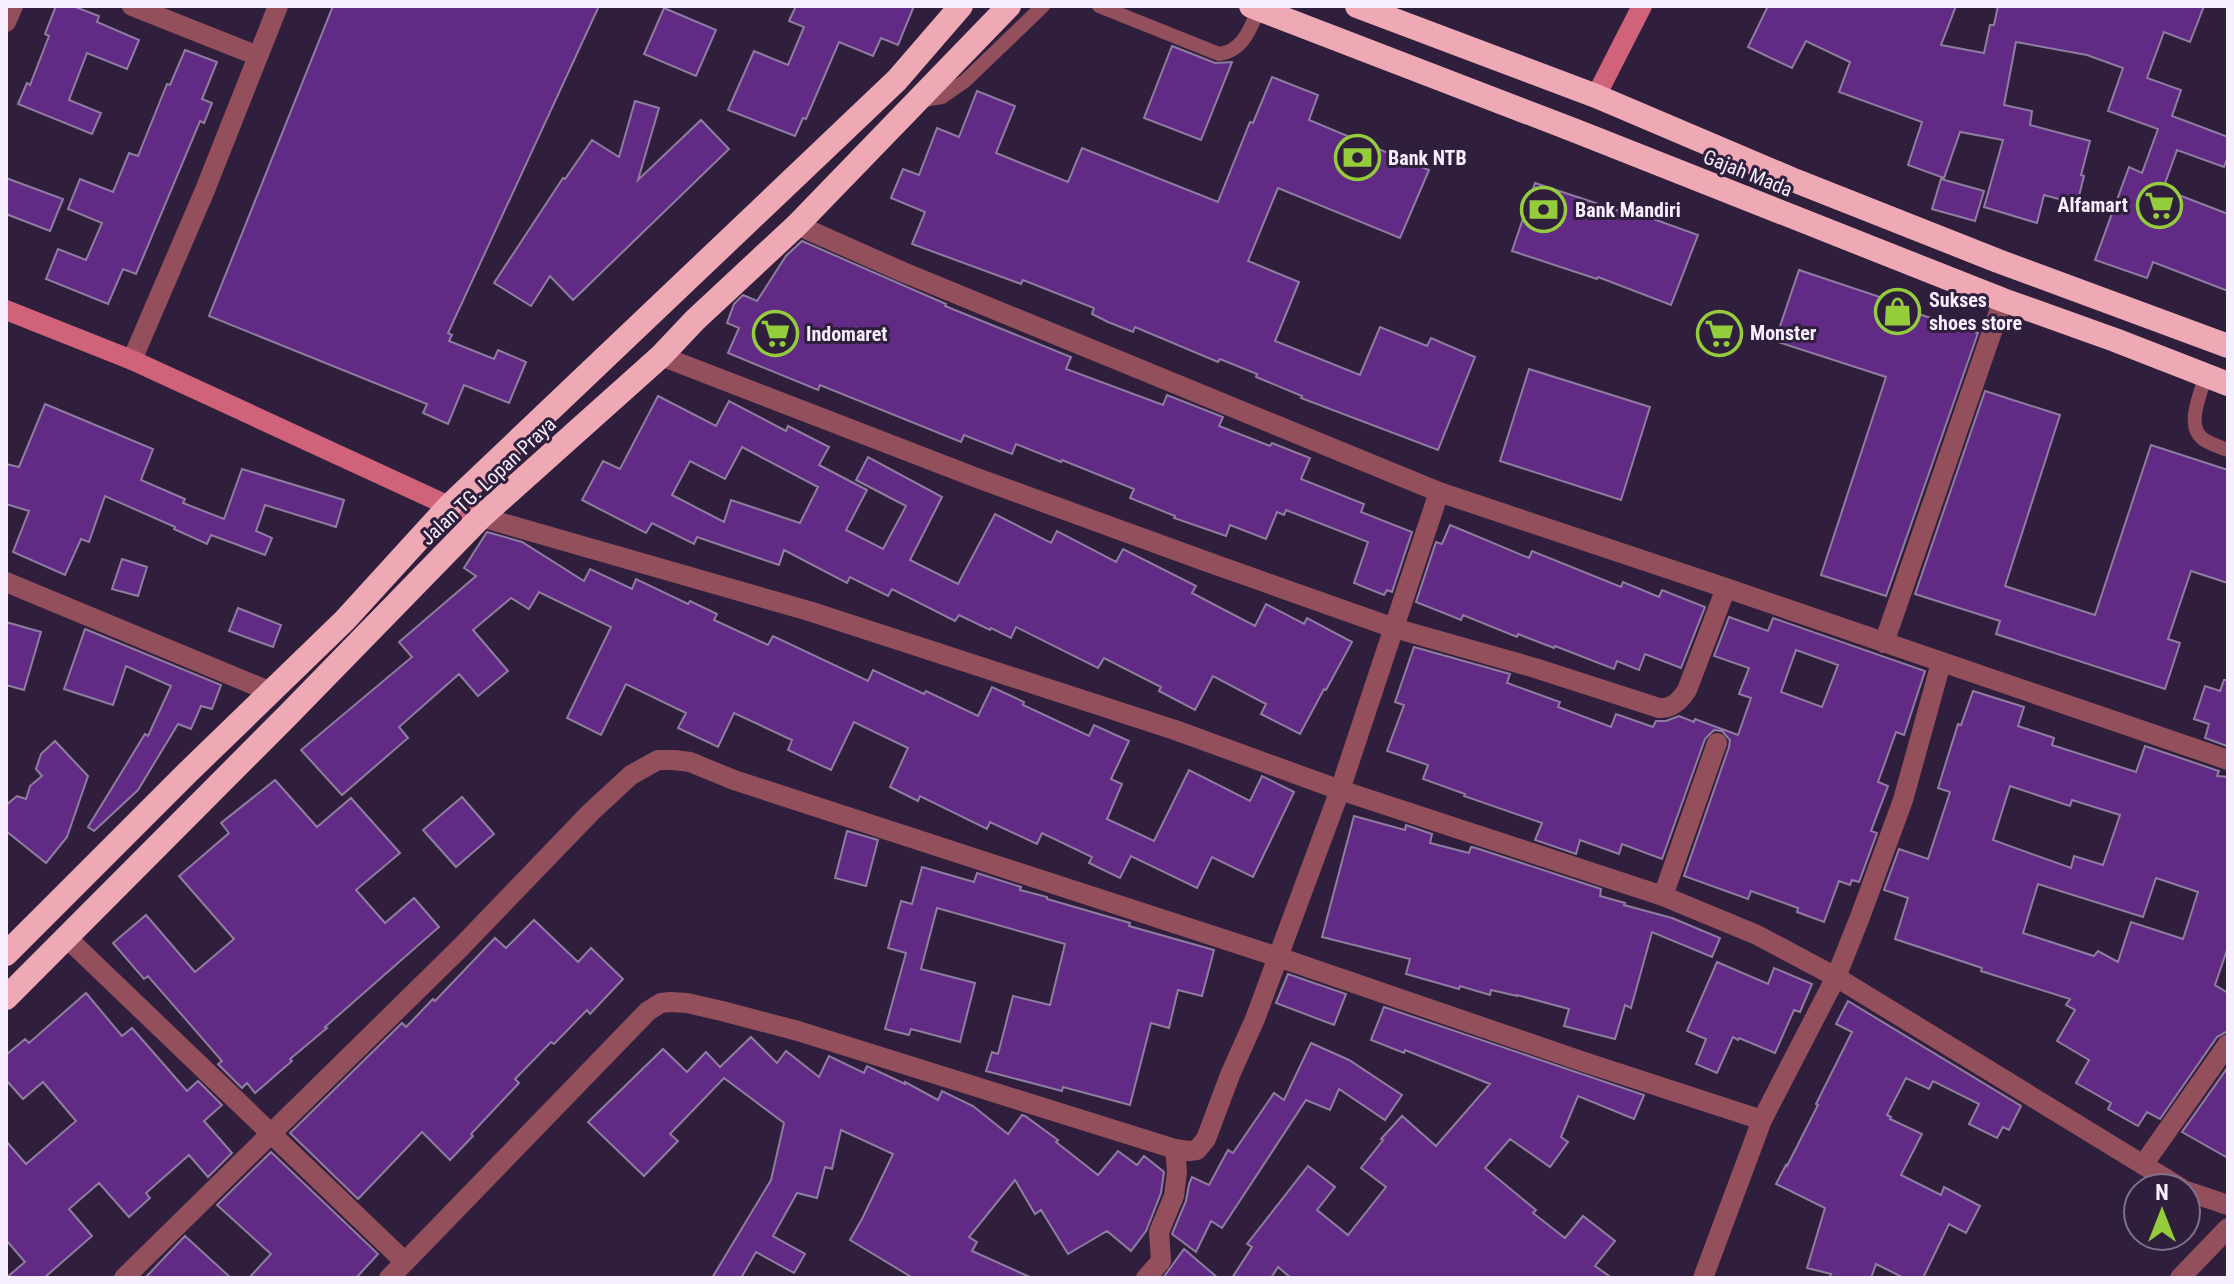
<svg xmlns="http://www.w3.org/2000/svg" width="2234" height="1284" font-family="'Roboto Condensed',sans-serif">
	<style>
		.building { fill: #612b85; stroke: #8f7da0; stroke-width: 2; fill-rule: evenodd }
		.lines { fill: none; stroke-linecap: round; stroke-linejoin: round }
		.lane { stroke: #944f5c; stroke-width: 14 }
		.street { stroke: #944f5c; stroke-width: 20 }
		.secondary { stroke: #d0627a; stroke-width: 20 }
		.highway { stroke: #efa9b4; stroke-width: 24 }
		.labels { text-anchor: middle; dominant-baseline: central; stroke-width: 6; stroke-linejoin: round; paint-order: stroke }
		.poi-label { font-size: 20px; font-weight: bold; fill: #f7efff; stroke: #2f1f3c; text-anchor: start }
		.street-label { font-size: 20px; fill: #f7efff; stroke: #2f1f3c }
	</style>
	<rect width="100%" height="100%" fill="#2f1f3c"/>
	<!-- building -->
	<path class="building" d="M56,6H73L99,16L97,22L139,40L127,69L87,53L69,100L101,113L92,134L18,104L27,83L30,85L49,36L45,34Z
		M333,6H599L448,333L452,335L449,341L494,359L498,350L526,362L509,403L464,385L448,424L423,413L427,404L209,316Z
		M796,6H914L898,45L881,38L873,56L839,42L806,119L803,118L795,136L728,110L754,51L788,65L804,27L789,21Z
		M1768,6H1956L1941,45L1984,53L1990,25H1994L1998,6H2204L2190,42L2164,32L2147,78L2181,90L2172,116L2228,137V156L2224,167L2177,150L2163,189L2228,214V291L2153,262L2147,278L2095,260L2129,167L2142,173L2158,129L2108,111L2123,68L2087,55L2016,42L2004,105L2032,111L2030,125L2090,141L2081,175L2084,176L2077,204L2044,195L2037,223L1984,207L2003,140L1960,132L1944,178L1908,165L1922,122L1839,92L1850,62L1806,41L1792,68L1748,47Z
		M664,8L716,30L696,76L644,54Z
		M1172,46L1215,63L1232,62L1201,140L1144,118Z
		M185,50L217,62L202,99L212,103L204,123L200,121L136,274L123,269L108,304L46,279L58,249L86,260L102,223L68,209L80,179L113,192L129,153L138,156L167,84L170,85Z
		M1272,77L1318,95L1309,120L1429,170L1400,238L1278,188L1248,261L1299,282L1275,341L1360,375L1380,327L1427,346L1431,338L1475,357L1438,450L1301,398L1302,396L1256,377L1257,374L1220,359L1218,362L1135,327L1133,332L1108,322L1092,314L1094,308L1023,280L1021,284L912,244L925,212L891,198L903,169L919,175L937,128L959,137L977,91L1015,106L996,153L1068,182L1082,148L1218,202L1250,122L1253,123Z
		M635,101L659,108L638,180L701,120L729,149L573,300L550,276L531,306L494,283L563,178L565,179L592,140L619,157Z
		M6,178L63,199L50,231L6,214Z
		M1941,179L1984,191L1975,221L1932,209Z
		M1535,183L1632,215L1634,212L1698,235L1671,305L1598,277L1597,279L1512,251Z
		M802,241L946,304L945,306L1071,357L1066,369L1163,405L1167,395L1223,417L1219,426L1270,446L1272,443L1310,458L1301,479L1364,504L1361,512L1412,532L1392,592L1387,590L1384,595L1354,583L1368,542L1286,510L1284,515L1277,512L1266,539L1230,525L1226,536L1174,518L1175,516L1130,498L1134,489L1062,460L1061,462L1016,444L1012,454L964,435L961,442L820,385L818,390L728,353L739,328L727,323L734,304L743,295L757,301L786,256Z
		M1799,270L1886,299L1884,303L1978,333L1886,596L1821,575L1886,377L1775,341Z
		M1529,369L1650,407L1621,500L1500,461Z
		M1985,391L2060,415L2005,586L2095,615L2151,445L2228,470V583L2191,571L2168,639L2180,643L2165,689L1996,634L2000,621L1915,594Z
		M658,396L716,426L729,401L786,431L788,426L829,447L819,465L867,490L846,530L883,549L906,506L856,480L868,457L942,497L910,560L958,584L995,514L1051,543L1057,531L1116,562L1123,549L1196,586L1192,593L1255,626L1266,604L1304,624L1307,618L1352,642L1326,690L1324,689L1300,734L1261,714L1266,704L1213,676L1195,710L1159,691L1161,687L1104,658L1098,668L1016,627L1011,638L991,628L990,630L959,615L955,621L892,589L888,596L850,577L847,583L784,550L779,565L697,537L694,544L652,523L646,533L582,500L603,461L620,469ZM742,447L818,487L800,523L731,500L724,522L672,495L690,461L725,479Z
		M45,404L153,449L141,480L185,499L183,503L224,519L242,469L344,500L336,527L265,505L256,531L272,538L265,555L211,535L207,544L174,529L175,527L105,496L89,542L81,539L65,575L13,552L29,511L6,504V464L19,467Z
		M1450,525L1529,558L1532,551L1621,587L1623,582L1659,597L1662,590L1705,607L1681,668L1645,654L1639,670L1617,661L1614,669L1555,646L1554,648L1518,634L1517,637L1463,615L1461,620L1416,602L1436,542L1442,544Z
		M487,532L522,542L584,581L590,569L632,589L636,579L688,604L690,601L717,614L714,620L768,645L773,636L868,681L873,670L924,694L926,691L978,716L992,687L1024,702L1023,705L1089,736L1094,725L1129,741L1111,779L1122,784L1107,819L1154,841L1189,770L1250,801L1262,776L1294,792L1253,877L1212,857L1197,888L1131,856L1120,878L1089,863L1092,857L1042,833L1037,844L990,822L987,829L920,796L918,801L890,787L908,748L854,722L831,770L788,750L792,740L734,713L718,747L678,728L686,713L626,684L601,735L567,718L611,627L539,592L529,609L511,598L473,630L508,671L478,696L459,674L399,727L408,738L342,795L301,750L412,657L399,642L476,576L464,568Z
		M122,559L147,567L138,596L112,589Z
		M238,608L281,625L273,647L229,631Z
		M1729,617L1768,631L1773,618L1925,671L1904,735L1896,732L1878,782L1888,786L1871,831L1877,833L1859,882L1852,880L1850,885L1839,881L1824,922L1797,912L1798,908L1751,891L1748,899L1684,876L1729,747L1730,740L1722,731L1714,730L1705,739L1662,859L1622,844L1619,854L1580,840L1576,854L1535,840L1542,823L1464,796L1465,794L1423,779L1428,765L1387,751L1404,705L1395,702L1414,647L1510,674L1507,683L1560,702L1558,707L1611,727L1616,714L1653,727L1656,721H1666L1679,716L1694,722L1695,719L1738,735L1751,698L1739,694L1749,668L1714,656ZM1796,650L1838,665L1822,707L1781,692Z
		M6,622L41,632L24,690L6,685Z
		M85,629L221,685L212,709L201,706L191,729L178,724L138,790L94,831L88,827L145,734L148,736L171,686L126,666L113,705L64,689Z
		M2224,680H2228L2227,746L2205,738L2209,724L2194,719L2205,686L2220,691Z
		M1973,691L2024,707L2018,726L2054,738L2052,745L2136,772L2145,746L2219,771L2217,776L2228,777V947L2215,985L2228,993V1031L2217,1037L2160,1119L2147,1112L2138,1126L2108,1109L2111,1103L2076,1083L2089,1060L2057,1041L2075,1010L2066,1005L2070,999L1981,971L1982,968L1895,939L1908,898L1884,890L1899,849L1928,859L1950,792L1938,788L1958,724L1961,725ZM2010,786L2070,806L2072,800L2120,815L2103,865L2074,856L2071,868L1993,840ZM2156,878L2198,892L2183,939L2131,922L2118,962L2098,951L2094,956L2023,933L2038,884L2143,917Z
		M55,741L88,776L67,837L46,863L6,831V805L17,796L26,799L30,786L42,776L36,769L41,754Z
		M275,780L317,827L351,798L400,853L356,890L385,923L414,898L439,927L325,1027L327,1028L290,1059L292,1061L255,1093L247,1083L242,1088L218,1064L222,1061L148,976L144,979L113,943L146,915L195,972L234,939L179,876L229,833L221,823Z
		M462,797L494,834L456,867L423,830Z
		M1354,816L1405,830L1406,825L1432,834L1430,843L1469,853L1471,847L1476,848L1601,889L1600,896L1625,903L1624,905L1672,918L1720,938L1712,957L1652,932L1631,1008L1625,1005L1615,1039L1564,1026L1569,1009L1517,995V996L1491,990L1490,995L1460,986L1459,989L1406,974L1410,959L1322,937Z
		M847,831L878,840L866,886L835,878Z
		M922,867L974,882L977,873L1021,887L1020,890L1047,897V899L1130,923L1129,926L1214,950L1202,996L1178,990L1169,1028L1151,1023L1130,1105L1063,1087L1062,1091L986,1071L992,1052L998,1054L1013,996L1050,1005L1065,944L937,908L921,969L975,983L960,1042L911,1029L909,1035L885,1029L906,953L888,948L901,901L912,904Z
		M534,920L578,962L591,948L623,979L590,1014L587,1010L554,1044L551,1042L515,1079L519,1083L471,1134L473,1136L450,1160L422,1132L358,1199L290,1133L402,1023L406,1027L433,999L435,1001L495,938L506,948Z
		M1717,962L1768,984L1774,968L1812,984L1800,1012L1794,1010L1775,1053L1739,1038L1738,1040L1733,1037L1717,1073L1696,1064L1706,1039L1687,1031Z
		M1288,974L1346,994L1334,1025L1276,1003Z
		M86,993L122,1036L132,1028L187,1091L198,1081L222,1105L204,1121L232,1153L208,1177L189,1155L146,1193L150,1198L129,1217L99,1183L69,1209L92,1236L44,1278H6L25,1262L6,1240V1141L26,1164L76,1121L43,1082L23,1099L6,1080V1055L25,1039L29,1043Z
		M1848,1001L2021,1106L2009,1130L2003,1127L1997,1138L1969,1124L1979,1104L1933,1081L1929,1089L1906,1078L1887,1115L1891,1117L1890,1119L1922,1134L1901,1175L1941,1195L1944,1187L1980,1206L1966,1233L1949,1224L1923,1278H1904L1876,1264L1871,1278H1829L1831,1274L1807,1268L1825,1208L1776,1184L1786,1165L1787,1166L1818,1105L1816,1104L1852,1032L1836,1024Z
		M1384,1007L1644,1095L1634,1119L1578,1096L1561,1137L1568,1142L1550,1167L1510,1139L1485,1168L1536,1210L1533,1213L1565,1238L1583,1216L1615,1241L1595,1266L1612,1278H1291L1278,1267L1271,1278H1232L1252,1247L1247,1244L1308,1166L1335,1187L1317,1210L1348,1235L1386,1187L1361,1168L1383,1140L1381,1139L1402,1116L1436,1146L1490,1084L1405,1050L1404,1053L1371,1040Z
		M751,1037L777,1063L786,1051L819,1077L829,1056L864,1073L867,1066L905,1084V1082L938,1100L942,1091L973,1106L1008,1134L1022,1115L1025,1116L1058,1140L1056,1142L1098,1175L1118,1151L1137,1165L1144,1156L1164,1172L1161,1193L1146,1231L1131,1251L1107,1231L1068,1254L1041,1210L1035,1214L1015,1180L969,1237L977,1242L972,1251L1032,1278H913L850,1240L862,1219L893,1154L841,1130L832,1169L825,1167L817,1198L797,1193L773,1236L805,1254L794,1273L756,1252L741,1278H712L771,1180L784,1123L724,1078L670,1134L678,1141L644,1176L588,1122L663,1049L687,1072L706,1052L720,1067Z
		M1311,1043L1349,1060L1402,1095L1385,1120L1339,1089L1330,1110L1306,1100L1222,1228L1211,1221L1196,1252L1172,1234L1186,1201L1189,1184L1192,1177L1209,1185L1228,1150L1233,1153L1274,1093L1284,1100Z
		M2228,1067V1158L2182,1132Z
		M271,1152L378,1254L356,1278H249L271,1254L217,1205Z
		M185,1236L231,1278H145Z
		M1184,1249L1218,1278H1163Z"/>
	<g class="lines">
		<!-- lane -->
		<path class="lane" d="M1099,6L1219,54C1243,51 1250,29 1259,9
			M918,101L942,97L965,81L1043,6
			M2206,375C2201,392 2185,426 2203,439C2210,444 2220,447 2228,450"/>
		<!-- street -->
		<path class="street" d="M132,6L258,56
			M6,22L13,6
			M797,225L903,272L1439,492L1726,588L2228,760
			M661,356L977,478L1205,561L1394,628L1535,668L1659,708C1672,709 1680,701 1687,690L1726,588
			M132,360L205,190L278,6
			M1439,492L1340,790L1278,957L1584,1062L1762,1120
			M481,517L809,611L1175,730L1340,790L1663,896L1757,935L1836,977L2181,1188
			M6,582L271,692
			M1884,643L2003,300
			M1663,896L1717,743
			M67,938L405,1262L389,1278
			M2143,1165L2228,1044
			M2186,1191L2228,1205
			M124,1278L460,948L591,812L631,775L658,760H674L690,762L734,780L1278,957L1255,1019L1230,1075L1206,1139L1197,1150L1189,1151L1175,1149L798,1031L722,1011L687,1003L670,1002L661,1003L648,1011L405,1262
			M1146,1278L1161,1261L1159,1232L1174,1196L1177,1172L1175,1149
			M1703,1278L1762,1120L1836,977L1860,917L1903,800L1941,663
			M2180,1278L2228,1228"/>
		<!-- secondary -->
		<path class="secondary" d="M1596,96L1642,6
			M6,310L132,360L449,506L481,517"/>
		<!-- highway -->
		<path class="highway" d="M1251,6L1576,131L2003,300L2115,340L2228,384
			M1357,6L1596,96L1796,181L1998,261L2228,346
			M6,954L187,773L345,620L449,506L897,80L961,6
			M6,998L288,715L481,517L661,356L695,320L797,225L1009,6"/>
	</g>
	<!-- icons -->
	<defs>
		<symbol id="bank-ring" viewBox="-11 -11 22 22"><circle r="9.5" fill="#2f1f3c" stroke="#95cc3b" stroke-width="1.5"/><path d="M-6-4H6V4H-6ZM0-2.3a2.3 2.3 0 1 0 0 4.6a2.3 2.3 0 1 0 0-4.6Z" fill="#95cc3b"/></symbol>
		<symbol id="supermarket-ring" viewBox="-11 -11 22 22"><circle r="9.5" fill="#2f1f3c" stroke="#95cc3b" stroke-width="1.5"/><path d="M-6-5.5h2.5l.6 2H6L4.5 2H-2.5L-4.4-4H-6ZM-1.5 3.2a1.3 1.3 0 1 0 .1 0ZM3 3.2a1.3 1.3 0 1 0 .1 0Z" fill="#95cc3b"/></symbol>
		<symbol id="shop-ring" viewBox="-11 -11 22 22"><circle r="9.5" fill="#2f1f3c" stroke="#95cc3b" stroke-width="1.5"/><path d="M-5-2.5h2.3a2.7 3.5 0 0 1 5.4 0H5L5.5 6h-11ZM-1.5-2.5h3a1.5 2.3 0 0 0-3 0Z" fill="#95cc3b"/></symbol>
	</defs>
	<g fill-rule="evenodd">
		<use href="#bank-ring" x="1332" y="132" width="51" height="51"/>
		<use href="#supermarket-ring" x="2134" y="180" width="51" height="51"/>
		<use href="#bank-ring" x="1518" y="184" width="51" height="51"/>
		<use href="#shop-ring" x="1872" y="286" width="51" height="51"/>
		<use href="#supermarket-ring" x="1694" y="308" width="51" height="51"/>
		<use href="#supermarket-ring" x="750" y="308" width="51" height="51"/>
	</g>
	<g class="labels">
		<!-- poi labels -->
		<g class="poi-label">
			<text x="1388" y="158">Bank NTB</text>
			<text x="2128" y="205" text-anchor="end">Alfamart</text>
			<text x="1575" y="210">Bank Mandiri</text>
			<text x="1929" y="300">Sukses<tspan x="1929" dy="23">shoes store</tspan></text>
			<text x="1750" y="333">Monster</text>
			<text x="806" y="334">Indomaret</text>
		</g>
		<!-- street labels -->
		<g class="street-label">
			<text transform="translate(1748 173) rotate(22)">Gajah Mada</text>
			<text transform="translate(488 481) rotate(-43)">Jalan TG. Lopan Praya</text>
		</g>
	</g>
	<!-- border -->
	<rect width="2234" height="1284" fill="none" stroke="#f7efff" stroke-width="16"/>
	<!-- north arrow -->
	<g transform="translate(2162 1212)"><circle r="38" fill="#2f1f3c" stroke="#7f728a" stroke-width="2"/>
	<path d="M0-6L14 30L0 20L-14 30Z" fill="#95cc3b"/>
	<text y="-12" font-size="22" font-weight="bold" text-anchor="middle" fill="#f7efff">N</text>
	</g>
</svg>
